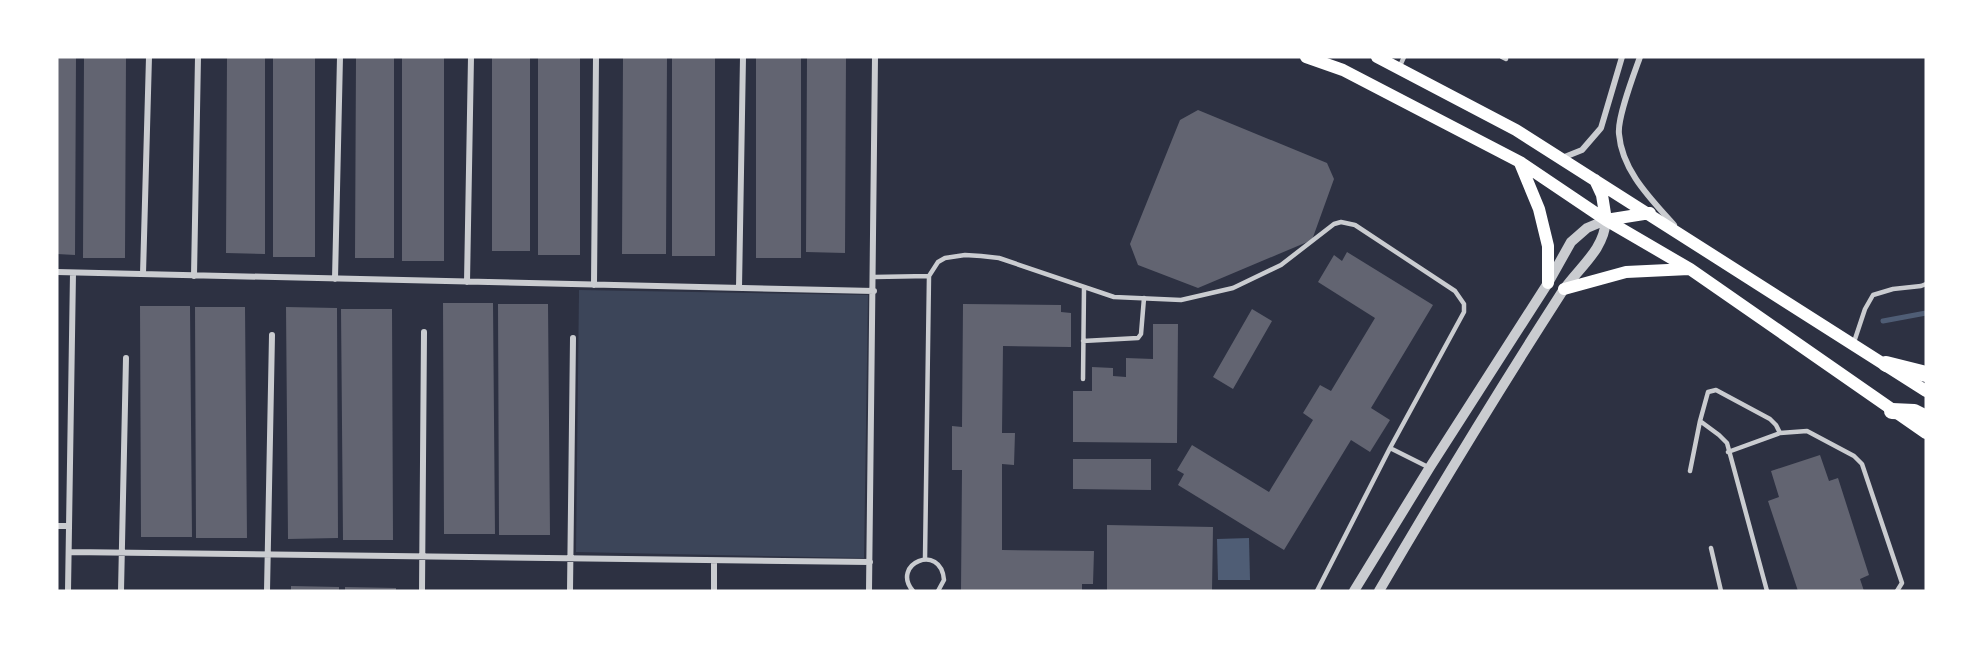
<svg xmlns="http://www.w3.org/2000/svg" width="1983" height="648" font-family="'Playfair Display',serif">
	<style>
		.green { fill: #3c4559 }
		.water { fill: #4f5d75 }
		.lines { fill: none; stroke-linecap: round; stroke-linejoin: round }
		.stream { stroke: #4f5d75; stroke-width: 5 }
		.building { fill: #626471 }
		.service { stroke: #caccd0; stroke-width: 4.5 }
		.minor { stroke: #caccd0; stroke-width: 6 }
		.tertiary { stroke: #caccd0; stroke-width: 10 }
		.secondary { stroke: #fff; stroke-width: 12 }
		.trunk { stroke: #fff; stroke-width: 16 }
	</style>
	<rect width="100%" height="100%" fill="#2d3142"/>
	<!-- green -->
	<path class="green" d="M579,290L868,295L864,558L576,552Z"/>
	<!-- water -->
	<path class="water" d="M1249,538L1250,580H1218L1217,539Z"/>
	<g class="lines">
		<!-- stream -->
		<path class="stream" d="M1883,321L1926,313"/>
	</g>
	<!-- building -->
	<path class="building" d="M57,57H76L75,255L57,254Z
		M84,57H126L125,258H83Z
		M227,57H265V254L226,253Z
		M273,57H315V257H273Z
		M356,57H394V258H355Z
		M402,57H444V261H402Z
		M492,57H530V251H492Z
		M538,57H580V255H538Z
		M623,57H667L666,254H622Z
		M672,57H715V256H672Z
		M756,57H801V258H756Z
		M807,57H846L845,253L806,252Z
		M1198,110L1327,163L1334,179L1312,240L1198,288L1138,265L1130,244L1180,120Z
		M1347,252L1433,305L1371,408L1390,420L1370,452L1351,440L1284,550L1178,485L1184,474L1177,470L1192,445L1269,492L1313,420L1303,413L1320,385L1331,391L1375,318L1318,282L1334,255L1342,261Z
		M443,303H493L495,534H444Z
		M498,304H548L550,535H499Z
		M963,304L1061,305V312L1071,313V347L1003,346L1002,433H1015L1014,465L1002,464V550L1094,551L1093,584H1082V591H961L962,470H952V426L962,427Z
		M140,306H190L192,537H141Z
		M195,307H245L247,538H196Z
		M286,307L337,308L338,538L288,539Z
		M341,309H392L393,540H343Z
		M1252,309L1272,321L1233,389L1213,377Z
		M1153,324H1178L1177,443L1073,442V391H1092V367L1113,368V376L1126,377V358L1153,359Z
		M1820,455L1829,481L1838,478L1869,575L1860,579L1864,591H1798L1768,501L1779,497L1771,471Z
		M1073,459H1151V490L1073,489Z
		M1107,525L1213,527L1212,591H1107Z
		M291,586L339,587V591H291Z
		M345,587L396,588V591H345Z"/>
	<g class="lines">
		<!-- service -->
		<path class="service" d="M1502,57L1506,59
			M1399,68L1404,57
			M874,277L929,276
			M1083,341L1138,338L1141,334L1144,298
			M1854,342L1865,309L1873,295L1893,289L1921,286L1926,284
			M1083,379L1084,288
			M1700,421L1708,392L1716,390L1770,419L1776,425L1780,433
			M1390,448L1428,467
			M1728,452L1780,433L1807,431L1854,456L1862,464L1902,583L1897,591
			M1690,471L1700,421L1719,435L1727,443L1767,591
			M1711,548L1721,591
			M925,559L929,276L938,262L945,258L965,255L981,256L999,258L1114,297L1181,300L1233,288L1281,265L1334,224L1341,222L1355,225L1455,291L1464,304V312L1390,448L1317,591
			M913,591C890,564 941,542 944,580L938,591"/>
		<!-- minor -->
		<path class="minor" d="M1640,57C1634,74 1617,118 1619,134C1622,171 1651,199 1674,225
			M1562,158L1582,150L1601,128L1622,57
			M57,272L874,291
			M143,274L149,57
			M194,276L198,57
			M335,279L340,57
			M467,282L471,57
			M594,285L596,57
			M739,288L743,57
			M57,526H69
			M69,552L870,562
			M68,591L73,273
			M121,591L126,358
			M267,591L272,335
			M422,591L424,332
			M570,591L573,338
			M714,591V561
			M869,591L875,57"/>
		<!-- tertiary -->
		<path class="tertiary" d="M1354,591L1430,467L1548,283L1571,242L1587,228L1606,220C1604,251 1578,268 1562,292C1499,390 1438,490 1379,591"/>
		<!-- secondary -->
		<path class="secondary" d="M1306,57L1343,70L1520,162L1606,220L1690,269L1926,433
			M1377,57L1516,130L1926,391
			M1520,163L1539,209L1548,246V283
			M1595,180L1602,195L1606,220
			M1606,220L1650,213
			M1564,289L1626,272L1689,269"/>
		<!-- trunk -->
		<path class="trunk" d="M1886,364L1926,374
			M1892,411L1914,412L1926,418"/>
	</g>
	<!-- border -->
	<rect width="1983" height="648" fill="none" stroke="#ffffff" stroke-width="117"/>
</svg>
